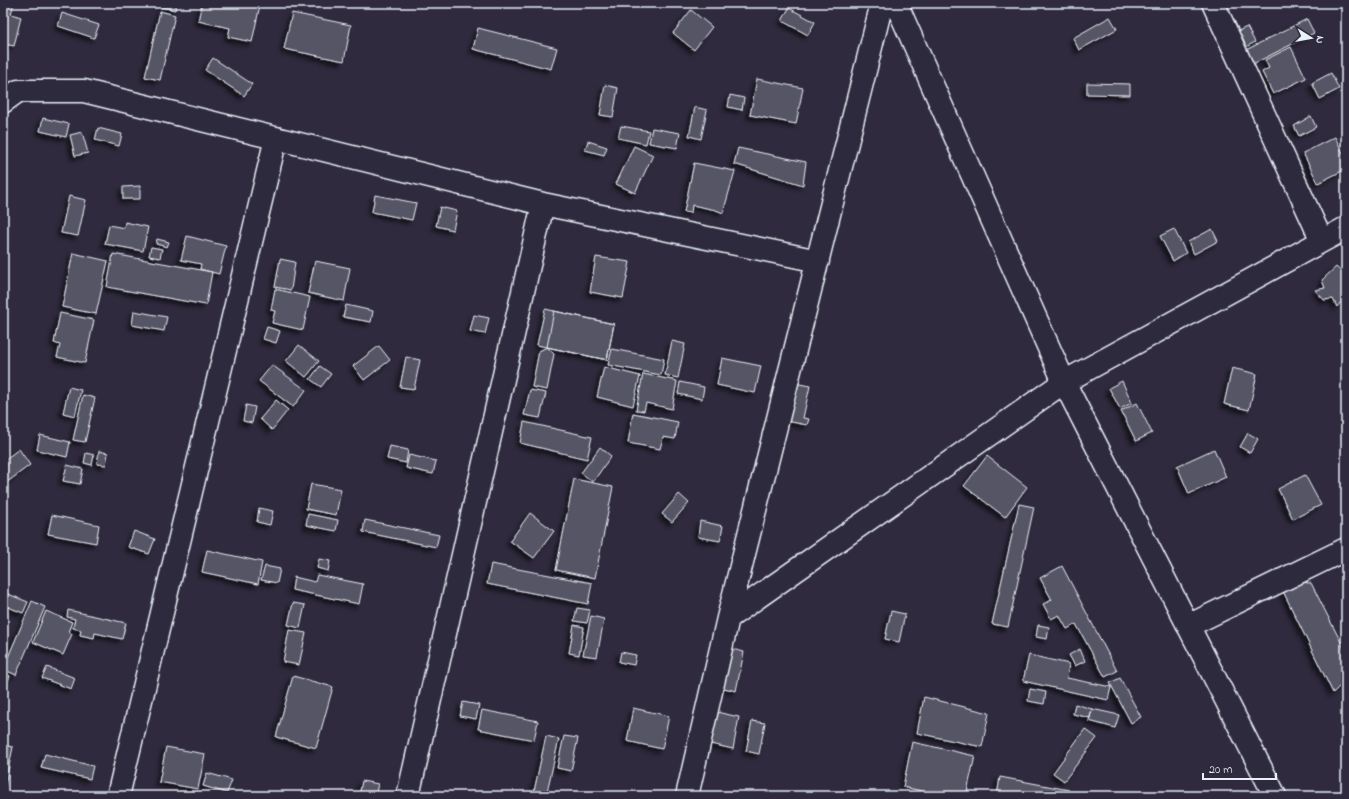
<svg xmlns="http://www.w3.org/2000/svg" width="1349" height="799" font-family="'Indie Flower',sans-serif">
	<style>
		.building { fill: #575565; stroke: #e8f1f8; filter: url(#shadow) }
		.lines { fill: none; stroke-linecap: round; stroke-linejoin: round }
		.minor-casing { stroke: #e8f1f8; stroke-width: 25 }
		.minor { stroke: #2f2a3d; stroke-width: 22 }
	</style>
	<defs>
		<filter id="shadow"><feDropShadow dx="-3.5" dy="3.5" stdDeviation="2" flood-color="#0009"/></filter>
	</defs>
	<rect width="100%" height="100%" fill="#2f2a3d"/>
	<filter id="ink" filterUnits="userSpaceOnUse"><feTurbulence type="fractalNoise" baseFrequency=".025" numOctaves="2"/><feDisplacementMap in="SourceGraphic" scale="8" xChannelSelector="R" yChannelSelector="G"/><feConvolveMatrix kernelMatrix="1 2 1 2 8 2 1 2 1" color-interpolation-filters="sRGB"/></filter>
	<g filter="url(#ink)">
		<!-- building -->
		<path class="building" d="M3,3H14L11,14L21,17L14,46L4,44L3,47Z
			M162,3H177L175,10L161,7Z
			M202,3H250L260,5L252,42L228,37L230,28L198,21Z
			M789,8L815,22L808,35L782,21Z
			M691,10L712,27L694,50L673,33Z
			M160,11L175,15L160,80L145,77Z
			M62,13L99,25L94,38L58,26Z
			M292,13L351,25L344,61L284,49Z
			M1110,17L1117,29L1079,50L1073,38Z
			M1307,19L1314,33L1253,64L1246,50Z
			M1247,27L1255,42L1246,47L1238,31Z
			M478,28L557,48L551,69L473,49Z
			M1291,47L1306,78L1273,94L1262,72L1269,68L1265,60Z
			M213,58L252,84L244,96L205,70Z
			M1331,73L1339,89L1320,99L1312,83Z
			M757,79L803,88L796,124L750,115Z
			M1087,83L1130,84V95L1087,94Z
			M605,85L618,88L613,117L600,115Z
			M730,95L744,98L742,110L728,107Z
			M695,107L707,110L701,139L689,136Z
			M1311,116L1316,127L1299,136L1294,126Z
			M43,118L69,124L66,137L40,131Z
			M621,126L649,131L646,144L618,138Z
			M98,128L122,134L119,146L95,140Z
			M652,128L680,133L677,148L649,143Z
			M82,132L88,153L75,156L70,135Z
			M1335,137L1346,159V169L1318,183L1303,153Z
			M588,141L607,147L604,155L585,150Z
			M634,146L653,155L635,193L616,184Z
			M738,148L806,162L803,185L734,164Z
			M694,163L735,171L723,213L716,210L692,205L691,213L684,212Z
			M140,186V199H123V187Z
			M375,195L416,203L412,220L372,212Z
			M69,196L86,200L78,236L61,233Z
			M440,207L457,211L453,230L436,226Z
			M125,222L148,227L143,251L105,244L109,225L124,228Z
			M1174,229L1186,253L1173,261L1160,236Z
			M1212,229L1218,241L1194,254L1188,242Z
			M187,236L226,246L219,274L200,269L201,264L181,260Z
			M157,239L169,242L167,247L156,244Z
			M151,247L162,249L160,258L149,256Z
			M73,253L108,261L96,314L62,307Z
			M113,254L212,272L206,305L107,287Z
			M596,257L630,262L623,298L590,292Z
			M280,259L295,262L291,290L275,287Z
			M315,261L350,268L344,301L308,293Z
			M1336,267L1346,276V296L1337,307L1333,299L1324,300L1315,290L1325,288L1322,280Z
			M275,289L310,297L303,330L272,323L275,311L271,310Z
			M346,305L373,311L371,322L343,317Z
			M545,309L614,324L607,360L537,345Z
			M134,311L167,317L164,331L132,325Z
			M554,311L614,324L607,360L547,347Z
			M60,313L94,320L85,363L57,357L60,345L54,343Z
			M474,315L489,318L485,334L470,331Z
			M267,327L280,331L276,343L263,339Z
			M672,341L685,344L678,378L665,375Z
			M299,345L319,361L306,377L286,361Z
			M379,346L390,360L364,380L353,366Z
			M547,347L554,354L547,390L532,387L539,351Z
			M612,349L664,359L661,375L608,365Z
			M406,357L420,360L414,389L400,387Z
			M722,358L761,366L755,393L717,385Z
			M272,365L306,390L293,407L259,381Z
			M320,366L331,374L321,387L310,379Z
			M604,367L640,376L633,406L597,397Z
			M1232,368L1257,374L1249,410L1224,404Z
			M643,374L677,381L672,409L646,403L644,411L636,410Z
			M1122,381L1132,403L1120,409L1109,388Z
			M680,382L704,387L702,399L678,394Z
			M794,383L810,386L803,418L809,419L807,425L786,421Z
			M69,387L81,390L75,416L63,413Z
			M530,390L546,393L540,418L524,415Z
			M83,395L95,398L85,442L73,440Z
			M276,400L288,410L272,430L260,419Z
			M1137,403L1152,433L1136,441L1121,411Z
			M246,405L255,407L252,423L243,421Z
			M633,413L678,422L675,439L663,437L660,449L628,443Z
			M524,422L592,437L587,459L520,443Z
			M1248,433L1258,439L1250,453L1240,447Z
			M40,435L70,442L67,457L37,450Z
			M390,446L408,450L406,463L387,459Z
			M600,447L611,456L593,482L581,473Z
			M19,449L30,465L6,483L3,479V461Z
			M1214,449L1226,477L1189,494L1177,466Z
			M99,451L108,453L106,465L97,464Z
			M86,453L94,455L92,465L84,463Z
			M409,455L436,461L433,474L406,468Z
			M987,456L1027,487L1005,517L964,486Z
			M67,465L83,469L80,484L63,481Z
			M1305,475L1321,505L1293,519L1278,489Z
			M574,479L613,487L595,578L556,570Z
			M311,484L341,489L336,515L306,509Z
			M679,494L689,503L672,522L662,514Z
			M1019,504L1034,507L1008,627L992,624Z
			M259,508L273,511L270,525L257,522Z
			M530,513L554,531L534,558L510,541Z
			M308,514L338,520L336,531L306,525Z
			M52,515L99,525L96,543L48,534Z
			M365,520L439,535L436,547L363,532Z
			M700,521L723,526L720,541L698,537Z
			M134,531L155,539L149,554L128,547Z
			M207,550L262,562L258,584L202,572Z
			M319,559L330,561L328,571L317,568Z
			M491,564L592,583L588,604L487,584Z
			M265,566L280,569L277,583L261,580Z
			M1062,566L1117,671L1105,677L1076,624L1067,629L1059,615L1051,619L1043,604L1052,600L1040,578Z
			M317,575L363,584L359,604L292,590L294,577L315,582Z
			M1278,581L1311,583L1346,652V680L1333,693Z
			M3,592L28,602L23,613L3,605Z
			M32,601L45,607L16,675L3,669Z
			M293,603L305,605L300,628L288,625Z
			M577,608L590,610L587,623L574,621Z
			M68,610L126,623L122,639L95,633L94,638L80,635L81,630L73,628L75,619L67,617Z
			M46,611L72,622L68,632L72,634L63,655L33,642Z
			M891,611L905,614L899,642L885,639Z
			M591,616L604,619L597,657L583,655Z
			M574,625L584,627L579,655L569,653Z
			M1038,625L1049,627L1047,639L1036,637Z
			M289,630L306,633L299,665L283,662Z
			M728,648L744,652L736,691L720,687Z
			M1080,649L1085,661L1075,666L1069,655Z
			M621,652L636,655L634,665L619,662Z
			M1029,655L1069,664L1067,678L1111,687L1108,700L1023,681Z
			M47,667L75,678L71,689L42,678Z
			M3,673L10,676L4,690L3,689Z
			M293,676L333,687L316,748L276,737Z
			M1120,678L1141,717L1131,723L1110,683Z
			M1030,689L1046,692L1044,704L1028,701Z
			M924,697L989,713L982,747L917,733Z
			M463,702L479,705L476,719L460,716Z
			M1075,704L1092,709L1090,718L1073,714Z
			M633,708L669,716L662,749L627,741Z
			M1092,709L1119,715L1115,728L1089,721Z
			M482,710L538,721L534,740L478,729Z
			M712,711L739,717L733,749L706,743Z
			M752,721L765,723L759,754L746,751Z
			M1085,729L1097,738L1064,781L1053,773Z
			M546,736L559,739L546,796H533Z
			M564,736L578,738L571,771L557,768Z
			M912,742L975,756L966,796H946L903,787Z
			M3,745L13,747L3,795Z
			M166,747L205,754L198,789L159,782Z
			M45,754L93,766L90,779L41,768Z
			M207,773L232,780L227,793L203,786Z
			M1000,777L1069,790L1068,796H997Z
			M362,781L378,784L375,796H359Z"/>
		<g class="lines">
			<defs>
				<path id="minor" d="M896,3L1064,382L1275,796
					M1213,3L1322,241
					M3,102L18,91H84L543,204L818,261
					M728,618L1064,382L1346,228
					M1188,626L1346,549
					M118,796L276,138
					M408,796L543,204
					M687,796L728,618L882,3"/>
			</defs>
			<!-- minor casing -->
			<use href="#minor" class="minor-casing"/>
			<!-- minor -->
			<use href="#minor" class="minor"/>
		</g>
	</g>
	<!-- margin -->
	<rect width="1349" height="799" fill="none" stroke="#2f2a3d" stroke-width="16"/>
	<rect x="8" y="8" width="1333" height="783" fill="none" stroke="#e8f1f8" stroke-width="1.5" filter="url(#ink)"/>
	<!-- north arrow -->
	<g transform="translate(1311 38) rotate(101)" stroke="#2f2a3d" stroke-width="3" paint-order="stroke">
	<path d="M0-3L7 15L0 10L-7 15Z" fill="#e8f1f8"/>
	<text y="-6" font-size="11" font-weight="bold" text-anchor="middle" fill="#e8f1f8">N</text>
	</g>
	<!-- scale -->
	<path d="M1203 773v6h73v-6" fill="none" stroke="#e8f1f8" stroke-width="2"/>
	<text x="1209" y="773" font-size="12" fill="#e8f1f8" stroke="#2f2a3d" stroke-width="3" paint-order="stroke">20 m</text>
</svg>
